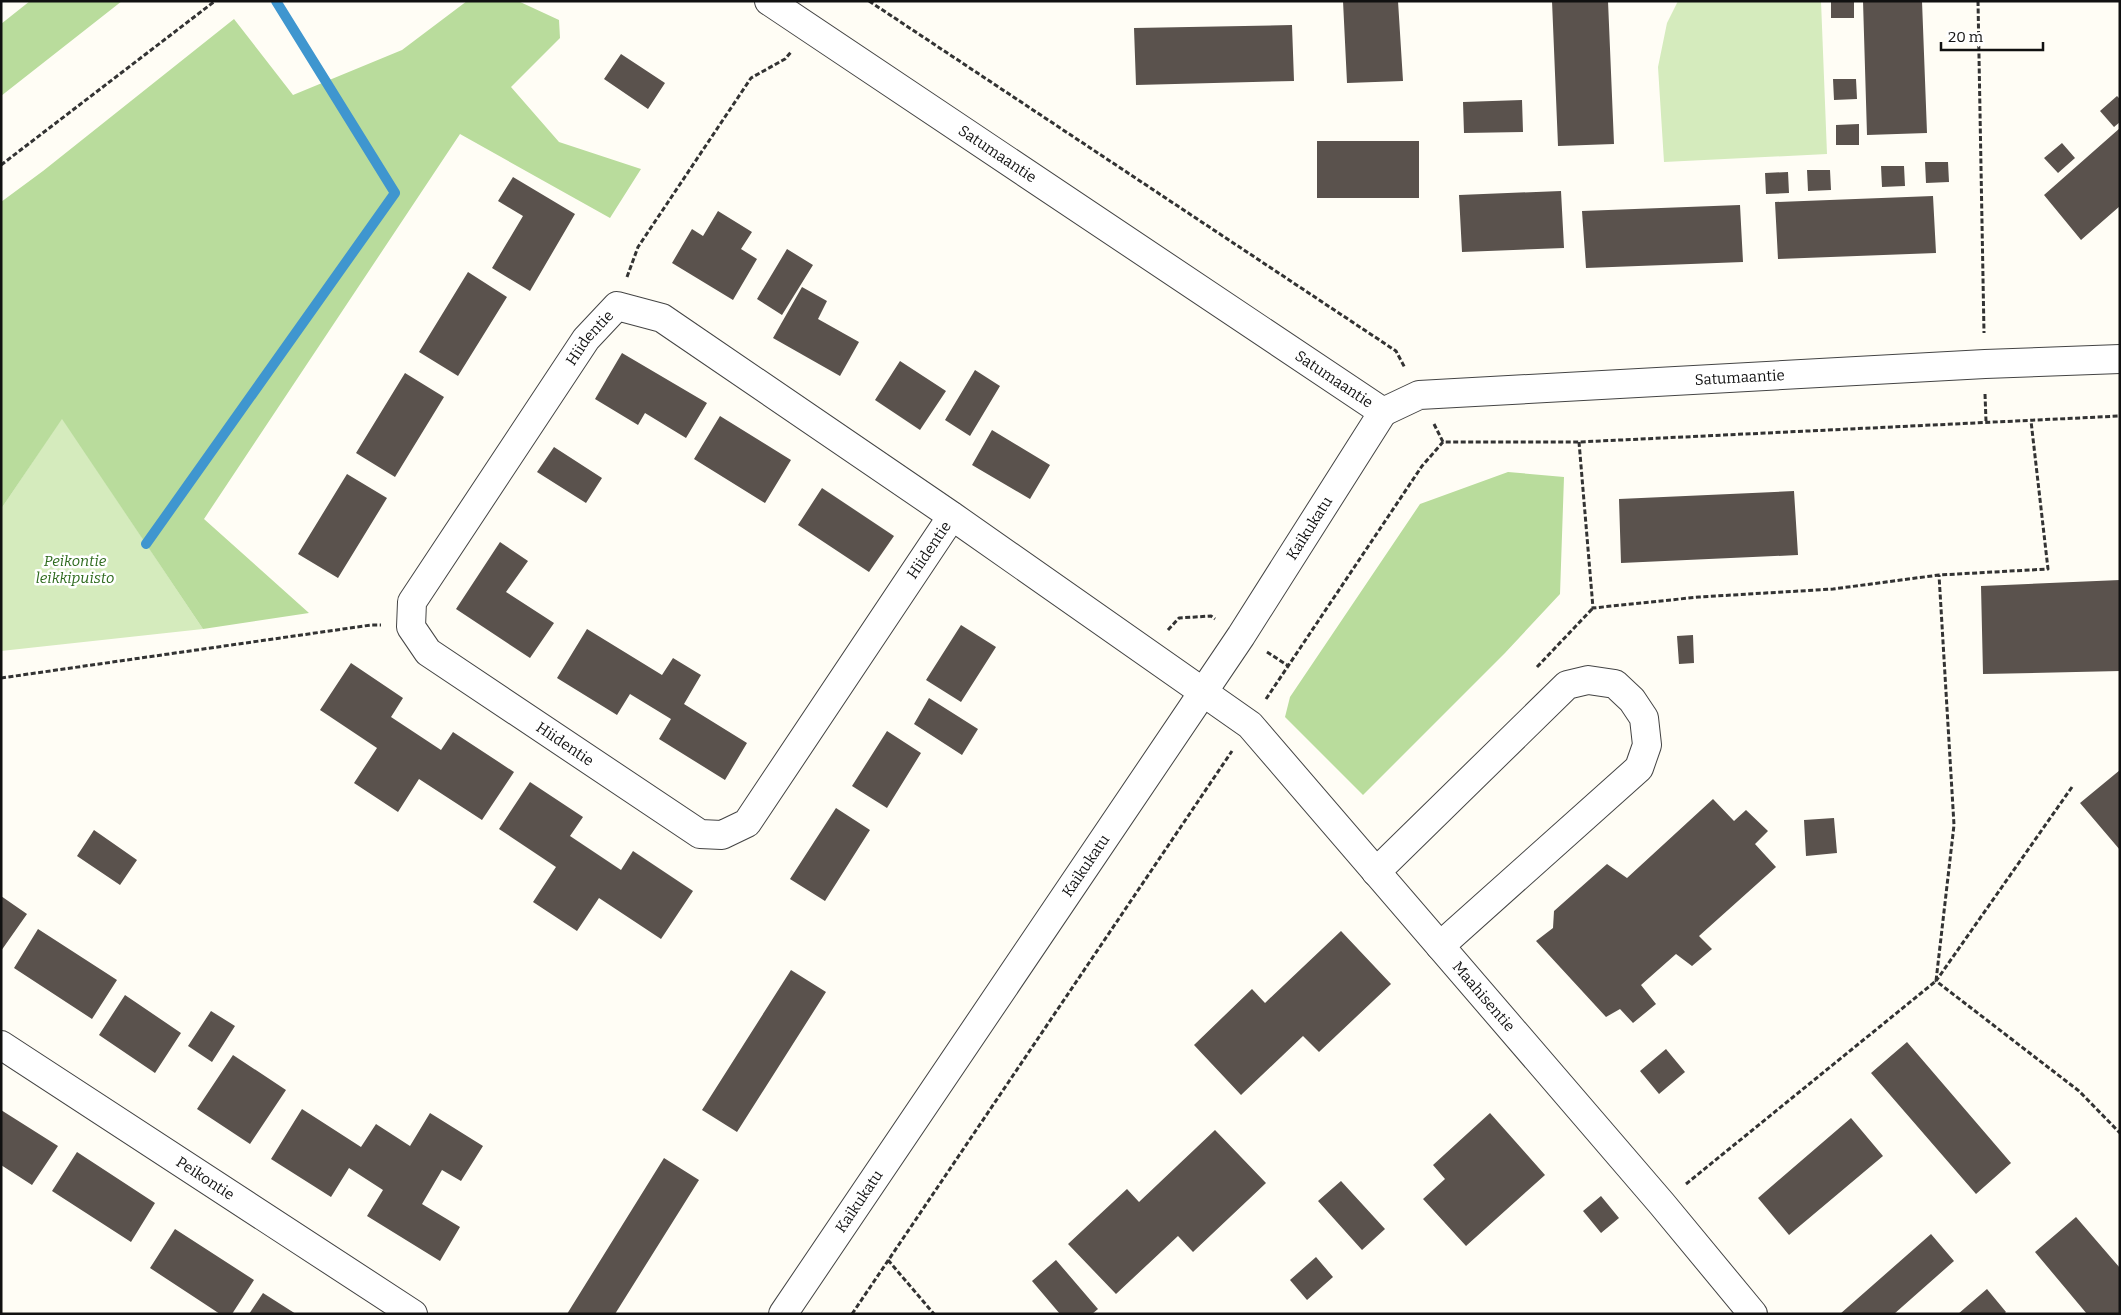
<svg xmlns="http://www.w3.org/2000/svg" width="2121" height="1315" font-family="Bitter,serif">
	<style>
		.green { fill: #d5ebbd }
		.forest { fill: #b9dc9c }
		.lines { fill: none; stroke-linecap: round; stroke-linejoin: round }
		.stream { stroke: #3f96cf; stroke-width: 10 }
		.building { fill: #5a524d }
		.minor-casing { stroke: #444; stroke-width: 30 }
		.path { stroke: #333; stroke-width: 3; stroke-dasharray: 5 2.5; stroke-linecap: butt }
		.minor { stroke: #fff; stroke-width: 28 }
		.labels { text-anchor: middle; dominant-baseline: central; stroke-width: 5; stroke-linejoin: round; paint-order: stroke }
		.street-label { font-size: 15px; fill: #111; stroke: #fff }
		.park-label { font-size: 15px; font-style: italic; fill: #2f6b1f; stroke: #fff }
	</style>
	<rect width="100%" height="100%" fill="#fffdf5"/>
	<!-- green -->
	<path class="green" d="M1678,1H1821L1827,154L1664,162L1658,67L1667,23Z
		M62,418L203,629L1,651V509Z"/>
	<!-- forest -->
	<path class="forest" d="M30,1H122L1,96V24Z
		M467,1H518L559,20L560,38L511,87L559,142L641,169L610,218L460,134L204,519L309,613L203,629L62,419L1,509V202L43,171L234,19L293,95L402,50Z
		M1508,472L1564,477L1560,594L1505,653L1363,795L1285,717L1290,697L1420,504Z"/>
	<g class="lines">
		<!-- stream -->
		<path class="stream" d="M146,544L395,193L276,1"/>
	</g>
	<!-- building -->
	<path class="building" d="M1343,1H1398L1403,81L1347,83Z
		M1552,1H1608L1614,144L1558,146Z
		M1831,1H1854V18H1831Z
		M1863,1H1922L1927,133L1867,135Z
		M1292,25L1294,81L1136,85L1134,28Z
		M621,54L665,83L648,109L604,79Z
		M1833,79H1856L1857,99L1834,100Z
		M2117,96L2120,99V122L2114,127L2100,111Z
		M1522,100L1523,132L1464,133L1463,102Z
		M1859,124V145H1836V125Z
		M2120,128V206L2081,240L2044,195Z
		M1317,141H1419V198H1317Z
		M2062,143L2075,158L2058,173L2044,158Z
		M1925,162H1948L1949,182L1926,183Z
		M1881,166H1904L1905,186L1882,187Z
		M1807,170H1830L1831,190L1808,191Z
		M1788,172L1789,193L1766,194L1765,173Z
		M513,177L575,214L530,291L492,268L523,216L498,201Z
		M1561,191L1564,248L1462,252L1459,195Z
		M1933,196L1936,253L1778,259L1775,202Z
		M1740,205L1743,262L1586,268L1582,211Z
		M718,211L752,232L741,249L757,259L733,300L672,263L692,229L703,236Z
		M787,249L813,265L782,315L757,299Z
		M468,272L507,297L458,376L419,352Z
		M802,287L827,301L818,319L859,342L840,376L773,338Z
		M622,353L707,403L686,438L645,413L638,425L595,399Z
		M900,361L946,391L920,430L875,400Z
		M975,370L1000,386L970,436L945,420Z
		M405,373L444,397L395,477L356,453Z
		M720,416L791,460L765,503L694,459Z
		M992,430L1050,465L1030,499L972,465Z
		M554,447L602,478L586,503L537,472Z
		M347,474L387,498L338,578L298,554Z
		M822,488L894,536L869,572L798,525Z
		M1794,491L1798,555L1621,563L1619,499Z
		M500,542L528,561L506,592L554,623L530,658L456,609Z
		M2120,580V671L1983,674L1981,586Z
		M961,625L996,647L961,702L926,680Z
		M587,629L662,675L673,658L701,675L684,704L747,743L725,780L659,739L671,719L630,694L617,715L557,678Z
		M1693,635L1694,663L1679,664L1677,636Z
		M351,663L403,698L391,717L441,750L453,732L514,772L482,820L419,779L398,812L354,783L377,748L320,710Z
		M929,698L978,729L962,755L914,724Z
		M887,731L921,753L887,808L852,786Z
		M2120,770V850L2080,803Z
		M530,782L583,817L570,836L621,870L633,851L693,891L661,939L599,898L577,931L533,902L556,867L499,829Z
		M1713,799L1734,821L1746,810L1768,831L1755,844L1776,867L1699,936L1712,949L1692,966L1676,954L1641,985L1656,1004L1633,1023L1620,1009L1606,1017L1536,941L1553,928L1554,911L1607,864L1627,878Z
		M836,808L870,830L825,901L790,879Z
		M1834,818L1837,853L1806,856L1804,820Z
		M94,830L137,860L120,885L77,856Z
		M1,896L27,914L1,951Z
		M38,929L117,980L92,1019L14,968Z
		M1341,931L1391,984L1319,1052L1303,1036L1241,1095L1194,1045L1252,989L1265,1003Z
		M791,970L826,992L737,1132L702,1110Z
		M125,995L181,1033L155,1073L99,1035Z
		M211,1011L235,1026L212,1062L188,1046Z
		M1907,1042L2011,1163L1976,1194L1871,1073Z
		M1666,1049L1685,1072L1659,1094L1640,1071Z
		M233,1055L286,1090L250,1144L197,1109Z
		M302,1109L361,1147L376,1124L410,1146L430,1113L483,1146L461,1181L442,1170L422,1204L460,1227L440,1261L367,1216L383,1190L349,1168L331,1197L271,1159Z
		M1,1110L58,1146L32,1185L1,1165Z
		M1490,1113L1545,1175L1466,1246L1423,1199L1445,1179L1433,1165Z
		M1851,1118L1883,1156L1789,1235L1758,1198Z
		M1215,1130L1266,1183L1193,1252L1178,1236L1116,1294L1068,1244L1127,1189L1139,1202Z
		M77,1152L155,1203L131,1242L52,1191Z
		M664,1158L699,1180L615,1314H567Z
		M1341,1181L1385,1229L1362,1250L1318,1201Z
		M1601,1196L1619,1218L1601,1233L1583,1211Z
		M2076,1217L2120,1268V1314H2087L2035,1252Z
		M175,1229L254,1280L232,1314H220L150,1268Z
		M1931,1234L1954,1261L1894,1314H1840Z
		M1316,1257L1333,1277L1307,1300L1290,1280Z
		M1056,1260L1098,1309L1092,1314H1060L1032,1281Z
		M1987,1289L2006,1312L2004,1314H1958Z
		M263,1293L296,1314H249Z"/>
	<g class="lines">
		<defs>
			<g id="minor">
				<path id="s1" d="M769,1L1383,412"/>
				<path id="s2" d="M1383,412L1419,395L1985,364L2120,359"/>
				<path id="s3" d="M952,516L747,823L722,835L700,834L428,652L411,627L412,602L586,339L617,306L662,318L952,516L1250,725L1662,1204L1753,1314"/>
				<path d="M1376,872L1567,685L1588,680L1615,684L1632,700L1644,718L1647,745L1639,768L1440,946"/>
				<path id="s4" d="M1,1045L413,1314"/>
				<path id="s5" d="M783,1314L1241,636L1383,412"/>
			</g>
		</defs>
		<!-- minor casing -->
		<use href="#minor" class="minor-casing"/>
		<!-- path -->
		<path class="path" d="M869,1L1396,351L1405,368
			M1978,1L1984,333
			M1,165L215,1
			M627,277L638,247L751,78L785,59L791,52
			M1985,394L1986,421
			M1434,424L1443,442
			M1579,442L1593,608L1699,597L1833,589L1939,575L2048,569L2031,421
			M1168,630L1179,618L1211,616L1215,619
			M1267,652L1287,665
			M1537,667L1593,608
			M1,678L371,625H381
			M1266,699L1422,466L1443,442H1579L2120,416
			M2072,787L1936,981L2079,1091L2120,1133
			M1686,1184L1936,981L1954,825L1939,575
			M888,1260L934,1314
			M852,1314L1232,751"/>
		<!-- minor -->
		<use href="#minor" class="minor"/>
	</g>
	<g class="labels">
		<!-- street labels -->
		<g class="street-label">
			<text stroke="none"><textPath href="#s1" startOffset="275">Satumaantie</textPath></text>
			<text stroke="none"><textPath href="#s3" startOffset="1120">Hiidentie</textPath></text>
			<text stroke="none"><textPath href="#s2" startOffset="361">Satumaantie</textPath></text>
			<text stroke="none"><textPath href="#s1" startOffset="680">Satumaantie</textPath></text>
			<text stroke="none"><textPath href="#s5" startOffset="946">Kaikukatu</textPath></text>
			<text transform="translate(929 550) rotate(-56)">Hiidentie</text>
			<text transform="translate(565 744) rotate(34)">Hiidentie</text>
			<text stroke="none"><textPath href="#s5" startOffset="541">Kaikukatu</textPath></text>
			<text stroke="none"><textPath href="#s3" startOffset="2282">Maahisentie</textPath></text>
			<text stroke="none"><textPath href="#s4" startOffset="244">Peikontie</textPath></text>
			<text stroke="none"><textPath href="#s5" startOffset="136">Kaikukatu</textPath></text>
		</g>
		<!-- park labels -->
		<g class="park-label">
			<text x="75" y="561">Peikontie<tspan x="75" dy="17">leikkipuisto</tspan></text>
		</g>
	</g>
	<!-- border -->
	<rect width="2121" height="1315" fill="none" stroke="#111111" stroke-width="5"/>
	<!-- scale -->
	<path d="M1941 42v8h102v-8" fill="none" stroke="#111111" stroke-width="2.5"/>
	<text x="1948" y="42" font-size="15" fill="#111111" stroke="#ffffff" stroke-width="4" paint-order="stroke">20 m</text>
</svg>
